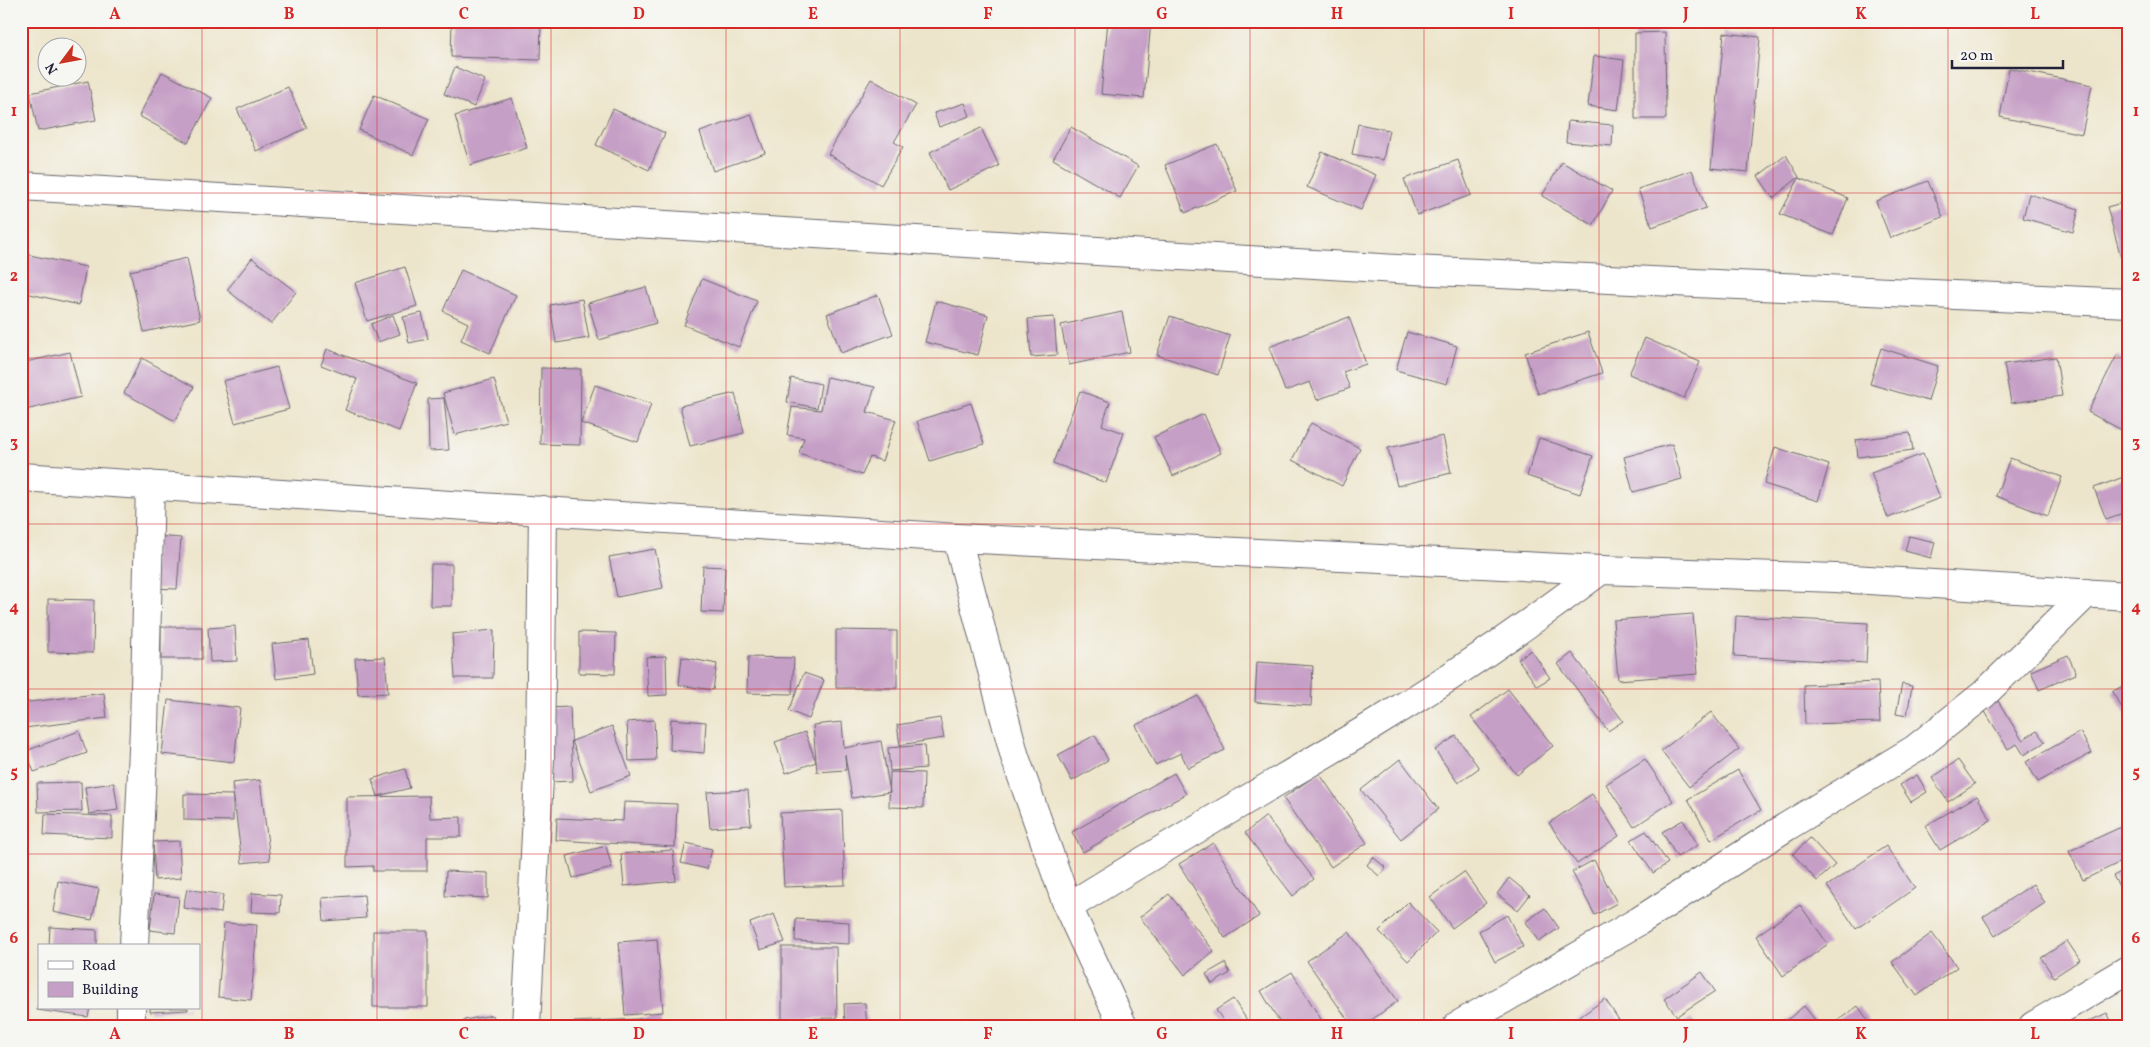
<svg xmlns="http://www.w3.org/2000/svg" width="2150" height="1047" font-family="Vollkorn,serif">
	<style>
		.building { fill: #c69fc6 }
		.lines { fill: none; stroke-linecap: round; stroke-linejoin: round }
		.street-casing { stroke: #69666d; stroke-width: 30 }
		.street { stroke: #fff; stroke-width: 28 }
		.grid { fill: none; stroke: #d62828; stroke-width: 1; stroke-opacity: 0.55 }
		.neatline { fill: none; stroke: #d62828; stroke-width: 2 }
		.grid-label { font-size: 16px; text-anchor: middle; font-weight: bold; fill: #d62828 }
	</style>
	<rect width="100%" height="100%" fill="#f6f6f2"/>
	<filter id="ink" filterUnits="userSpaceOnUse"><feTurbulence type="fractalNoise" baseFrequency=".02" numOctaves="2"/><feDisplacementMap in="SourceGraphic" scale="10" xChannelSelector="R" yChannelSelector="G"/><feConvolveMatrix kernelMatrix="1 2 1 2 8 2 1 2 1" color-interpolation-filters="sRGB"/></filter>
	<filter id="wash" filterUnits="userSpaceOnUse"><feTurbulence type="fractalNoise" baseFrequency=".0096" numOctaves="4" result="noise"/><feDisplacementMap in="SourceGraphic" scale="20" xChannelSelector="R" yChannelSelector="G"/><feGaussianBlur stdDeviation="1.12" result="paint"/><feColorMatrix in="noise" values="0 0 0 0 0 0 0 0 0 0 0 0 0 0 0 0 0 1.4 0 .05"/><feComposite in="paint" operator="in"/></filter>
	<g filter="url(#wash)">
		<rect width="100%" height="100%" fill="#ede5cb"/>
		<g id="blocks">
			<!-- building -->
			<path class="building" d="M452,21H541L540,60L451,57Z
				M1108,21H1151L1144,98L1101,94Z
				M1665,32L1666,119H1635V33Z
				M1724,33L1760,37L1748,172L1711,168Z
				M1594,56L1624,60L1618,110L1588,106Z
				M455,67L485,80L474,107L444,94Z
				M2009,68L2092,85L2082,134L2000,117Z
				M162,72L212,98L188,143L139,116Z
				M871,79L916,105L894,142L903,147L881,185L828,154Z
				M88,81L96,120L38,131L30,93Z
				M288,87L307,128L256,151L237,109Z
				M374,95L429,119L413,155L359,130Z
				M512,98L527,148L470,165L455,116Z
				M965,103L970,116L939,127L934,113Z
				M613,109L665,133L649,170L596,145Z
				M751,114L765,153L713,171L700,132Z
				M1568,121L1613,125L1612,146L1566,142Z
				M1358,124L1389,130L1383,160L1352,154Z
				M1071,127L1138,166L1120,198L1053,159Z
				M981,128L999,166L948,190L930,152Z
				M1217,144L1237,191L1185,213L1165,165Z
				M1322,152L1376,175L1361,210L1307,187Z
				M1786,155L1799,177L1773,198L1758,176Z
				M1458,160L1471,195L1417,215L1404,179Z
				M1562,162L1612,191L1593,225L1542,196Z
				M1692,170L1706,208L1652,227L1638,189Z
				M1799,178L1848,198L1833,235L1780,214Z
				M1928,181L1943,217L1890,238L1876,201Z
				M2029,194L2079,209L2073,232L2023,218Z
				M2129,201V255L2121,257L2107,207Z
				M25,254L86,267L79,305L21,292V273Z
				M187,258L200,320L144,332L130,271Z
				M252,258L296,292L271,324L227,290Z
				M405,267L417,306L367,321L355,283Z
				M461,270L516,295L490,353L461,340L468,323L443,311Z
				M702,279L757,301L739,347L684,325Z
				M646,287L656,323L599,340L588,303Z
				M878,295L893,334L841,353L827,314Z
				M582,299L589,338L556,343L550,305Z
				M936,301L988,315L978,355L925,342Z
				M1122,312L1130,352L1069,365L1061,325Z
				M422,313L428,339L409,343L403,317Z
				M393,315L400,334L378,342L371,324Z
				M1170,316L1230,336L1218,375L1157,355Z
				M1054,317L1057,355L1031,357L1028,319Z
				M1349,317L1366,364L1343,372L1350,388L1317,400L1310,382L1285,391L1269,347Z
				M1407,332L1457,346L1447,384L1396,370Z
				M1588,332L1602,373L1538,394L1525,353Z
				M1645,338L1700,362L1684,398L1629,374Z
				M1881,348L1938,366L1928,401L1870,384Z
				M327,349L417,383L399,431L345,410L357,379L321,365Z
				M70,352L81,397L21,411V363Z
				M2117,355L2129,362V434L2088,412Z
				M2056,357L2062,396L2011,403L2004,364Z
				M142,358L194,387L175,421L124,393Z
				M277,367L289,409L235,423L223,381Z
				M541,368L581,369L580,445L540,444Z
				M827,377L875,387L867,412L896,420L882,461L870,457L862,475L799,453L804,438L787,435L792,407L821,410Z
				M791,378L821,384L817,408L787,402Z
				M494,379L506,421L455,435L443,393Z
				M595,385L651,404L638,442L581,423Z
				M1080,391L1110,402L1102,425L1124,433L1106,483L1053,463Z
				M735,393L744,433L690,446L680,406Z
				M444,398L449,450L429,451L428,399Z
				M971,403L984,444L930,461L917,421Z
				M1204,414L1221,453L1173,476L1154,437Z
				M1311,423L1360,448L1342,486L1292,460Z
				M1910,433L1913,450L1858,457L1856,440Z
				M1443,436L1451,473L1397,486L1388,448Z
				M1539,438L1593,456L1580,494L1527,476Z
				M1672,444L1682,479L1633,492L1624,457Z
				M1775,447L1829,465L1818,501L1764,484Z
				M1923,454L1940,498L1888,518L1871,473Z
				M2010,458L2062,477L2048,516L1996,496Z
				M2129,475V511L2106,519L2094,488Z
				M157,536L181,538L177,589L152,588Z
				M1909,536L1935,542L1931,558L1905,551Z
				M655,549L663,588L617,597L609,557Z
				M431,564H452V606H430Z
				M703,566L725,567L723,613L701,612Z
				M48,599L94,600L93,653L48,652Z
				M1693,614L1698,674L1618,680L1613,620Z
				M1736,616L1868,623L1866,663L1734,656Z
				M235,626L237,661L210,662L208,628Z
				M161,627H202V659H161Z
				M494,630L493,678H455L452,634Z
				M836,630L897,631V688H836Z
				M579,632L616,633L615,674L579,673Z
				M309,640L313,674L276,679L272,644Z
				M1531,650L1550,678L1537,686L1518,659Z
				M1572,653L1623,721L1608,731L1558,664Z
				M2068,655L2076,674L2039,690L2031,671Z
				M666,656L667,695L648,696L646,657Z
				M385,657L388,693L358,695L355,658Z
				M682,657L717,664L713,690L679,685Z
				M748,657L794,658L792,694L747,693Z
				M1257,662L1313,666L1311,706L1255,702Z
				M804,673L824,680L809,719L789,711Z
				M1878,682L1880,722L1805,724L1804,685Z
				M2129,682V719L2112,692Z
				M1902,684L1912,686L1907,716L1896,714Z
				M1508,689L1553,746L1517,775L1471,717Z
				M104,693L107,718L24,728L21,703Z
				M1198,696L1225,750L1188,768L1181,753L1155,765L1136,725Z
				M168,700L240,708L234,762L162,754Z
				M1998,701L2022,740L2037,731L2045,742L2024,755L2017,744L2008,749L1984,710Z
				M570,707L573,781L549,782L546,708Z
				M1711,712L1739,749L1689,787L1661,751Z
				M940,718L944,738L900,745L897,725Z
				M671,719L706,722L704,753L670,750Z
				M654,720L656,760L629,761L627,722Z
				M842,722L844,748L881,741L890,792L852,798L845,755L846,770L817,772L813,725Z
				M612,726L631,776L591,791L572,741Z
				M79,731L87,753L34,772L26,751Z
				M805,732L816,762L786,773L775,742Z
				M2080,732L2092,753L2038,782L2026,762Z
				M1095,735L1108,760L1072,781L1058,755Z
				M1456,736L1479,768L1458,783L1435,750Z
				M924,745L926,768L890,771L888,748Z
				M1400,759L1438,809L1401,839L1361,790Z
				M1645,759L1673,801L1634,827L1606,784Z
				M1958,760L1975,784L1948,802L1932,778Z
				M405,769L410,788L378,796L372,779Z
				M1738,770L1761,810L1711,840L1688,799Z
				M890,772L924,773L923,808L889,807Z
				M1174,773L1186,794L1083,852L1072,832Z
				M1319,773L1367,843L1331,867L1283,798Z
				M1917,775L1927,792L1911,802L1900,785Z
				M21,778H28L24,841H21Z
				M260,780L270,860L242,863L232,783Z
				M81,782L82,811L38,812L37,783Z
				M114,783L118,810L89,814L85,787Z
				M748,790L751,825L710,828L707,792Z
				M184,794L233,795V821L184,820Z
				M1592,794L1619,836L1577,864L1549,823Z
				M429,796L430,818L461,817V837H427V871H373V866L347,867V797Z
				M1977,796L1991,820L1940,850L1925,826Z
				M624,802L677,804L675,847L556,840L557,818L623,821Z
				M842,810L845,885L784,887L780,813Z
				M45,814L112,816V838L44,835Z
				M1266,816L1314,879L1293,896L1245,833Z
				M1683,820L1698,845L1677,857L1662,832Z
				M2121,827L2129,844V858L2083,880L2069,851Z
				M1646,831L1668,863L1653,873L1631,840Z
				M1810,838L1835,865L1817,881L1793,854Z
				M179,841L181,878L155,880L153,842Z
				M686,843L712,849L707,869L681,863Z
				M1213,843L1259,916L1225,938L1179,864Z
				M606,846L612,868L573,878L567,856Z
				M1886,846L1915,888L1856,929L1827,886Z
				M673,850L676,881L624,886L621,854Z
				M1373,857L1386,868L1379,876L1367,865Z
				M1594,860L1617,903L1595,915L1572,872Z
				M2129,868V903L2113,876Z
				M446,871L488,873V898L445,896Z
				M1464,872L1486,903L1452,928L1430,897Z
				M1509,878L1530,895L1518,910L1497,894Z
				M58,881L99,889L92,920L53,912Z
				M2033,884L2045,903L1995,936L1983,917Z
				M187,889L223,895L221,913L183,908Z
				M252,893L281,895L280,913L251,912Z
				M154,894L179,897L175,933L150,930Z
				M1169,894L1214,951L1185,975L1140,917Z
				M364,895L366,918L324,921L322,898Z
				M1408,902L1437,932L1408,961L1379,931Z
				M1800,905L1828,944L1783,976L1756,936Z
				M1545,908L1559,928L1539,942L1525,922Z
				M774,914L785,942L760,950L750,923Z
				M1507,915L1523,947L1495,962L1479,931Z
				M796,919L849,922V944L795,941Z
				M224,923L257,925L251,1000L218,997Z
				M50,927L97,930V946H49Z
				M373,931H428V1007H373Z
				M1349,932L1398,1001L1363,1026H1352L1307,961Z
				M1932,933L1957,967L1917,996L1892,962Z
				M657,939L663,1012L625,1015L619,942Z
				M2067,941L2080,960L2054,977L2041,958Z
				M782,947H836L837,1018L782,1019Z
				M1225,963L1230,973L1212,984L1206,974Z
				M1292,972L1325,1026H1282L1261,991Z
				M1702,972L1715,991L1677,1016L1664,999Z
				M1233,999L1251,1026H1227L1216,1010Z
				M1605,999L1623,1026H1567Z
				M865,1003L867,1026H845L844,1004Z
				M1804,1006L1816,1021L1810,1026H1780Z
				M1858,1006L1872,1026H1830Z
				M37,1008H90L88,1017L37,1010Z
				M150,1008H188V1010L150,1012Z
				M2107,1013L2114,1026H2087L2085,1023Z
				M493,1015L495,1026H465L464,1020Z
				M661,1018V1026H573V1022Z
				M1691,1018L1696,1026H1679Z"/>
		</g>
	</g>
	<g filter="url(#ink)">
		<use href="#blocks" fill-opacity="0" stroke="#69666d" stroke-width="1"/>
		<g class="lines">
			<defs>
				<path id="street" d="M21,186L1413,270L2129,303
					M21,477L957,538L1601,570L1836,578L2129,596
					M957,538L1015,757L1068,907L1123,1026
					M1068,907C1167,845 1269,787 1370,727C1450,679 1527,626 1601,570
					M134,946L144,728L150,485
					M131,1026V1008
					M526,1026L540,758L543,510
					M1457,1026L1639,921L1786,827L1915,749L1984,694L2087,593
					M2033,1026L2129,969"/>
			</defs>
			<!-- street casing -->
			<use href="#street" class="street-casing"/>
			<!-- street -->
			<use href="#street" class="street"/>
		</g>
	</g>
	<!-- grid -->
	<path class="grid" d="M202,21V1026M377,21V1026M551,21V1026M726,21V1026M900,21V1026M1075,21V1026M1250,21V1026M1424,21V1026M1599,21V1026M1773,21V1026M1948,21V1026M21,193H2129M21,358H2129M21,524H2129M21,689H2129M21,854H2129"/>
	<!-- margin -->
	<rect width="2150" height="1047" fill="none" stroke="#f6f6f2" stroke-width="55"/>
	<!-- legend -->
	<rect x="38" y="944" width="162" height="65" fill="#f6f6f2" stroke="#a1a1a9"/>
	<rect x="48" y="961" width="25" height="8" fill="#ffffff" stroke="#a1a1a9"/>
	<text x="82" y="970" font-size="15" fill="#22223b">Road</text>
	<rect x="48" y="982" width="25" height="15" fill="#c69fc6" stroke="#a1a1a9"/>
	<text x="82" y="994" font-size="15" fill="#22223b">Building</text>
	<!-- north arrow -->
	<g transform="translate(62 62) rotate(238)"><circle r="24" fill="#f6f6f2" stroke="#a1a1a9"/>
	<path d="M0-4L9 19L0 12L-9 19Z" fill="#c8321e"/>
	<text y="-8" font-size="14" font-weight="bold" text-anchor="middle" fill="#22223b">N</text>
	</g>
	<!-- scale -->
	<path d="M1952 60v8h111v-8" fill="none" stroke="#22223b" stroke-width="2.5"/>
	<text x="1960" y="60" font-size="15" fill="#22223b" stroke="#f6f6f2" stroke-width="4" paint-order="stroke">20 m</text>
	<rect x="28" y="28" width="2094" height="992" class="neatline"/>
	<g class="grid-label">
		<text x="115" y="19">A</text>
		<text x="289" y="19">B</text>
		<text x="464" y="19">C</text>
		<text x="639" y="19">D</text>
		<text x="813" y="19">E</text>
		<text x="988" y="19">F</text>
		<text x="1162" y="19">G</text>
		<text x="1337" y="19">H</text>
		<text x="1511" y="19">I</text>
		<text x="1686" y="19">J</text>
		<text x="1861" y="19">K</text>
		<text x="2035" y="19">L</text>
		<text x="14" y="116">1</text>
		<text x="2136" y="116">1</text>
		<text x="14" y="281">2</text>
		<text x="2136" y="281">2</text>
		<text x="14" y="447">3</text>
		<text x="2136" y="447">3</text>
		<text x="14" y="612">4</text>
		<text x="2136" y="612">4</text>
		<text x="14" y="777">5</text>
		<text x="2136" y="777">5</text>
		<text x="14" y="943">6</text>
		<text x="2136" y="943">6</text>
		<text x="115" y="1039">A</text>
		<text x="289" y="1039">B</text>
		<text x="464" y="1039">C</text>
		<text x="639" y="1039">D</text>
		<text x="813" y="1039">E</text>
		<text x="988" y="1039">F</text>
		<text x="1162" y="1039">G</text>
		<text x="1337" y="1039">H</text>
		<text x="1511" y="1039">I</text>
		<text x="1686" y="1039">J</text>
		<text x="1861" y="1039">K</text>
		<text x="2035" y="1039">L</text>
	</g>
</svg>
